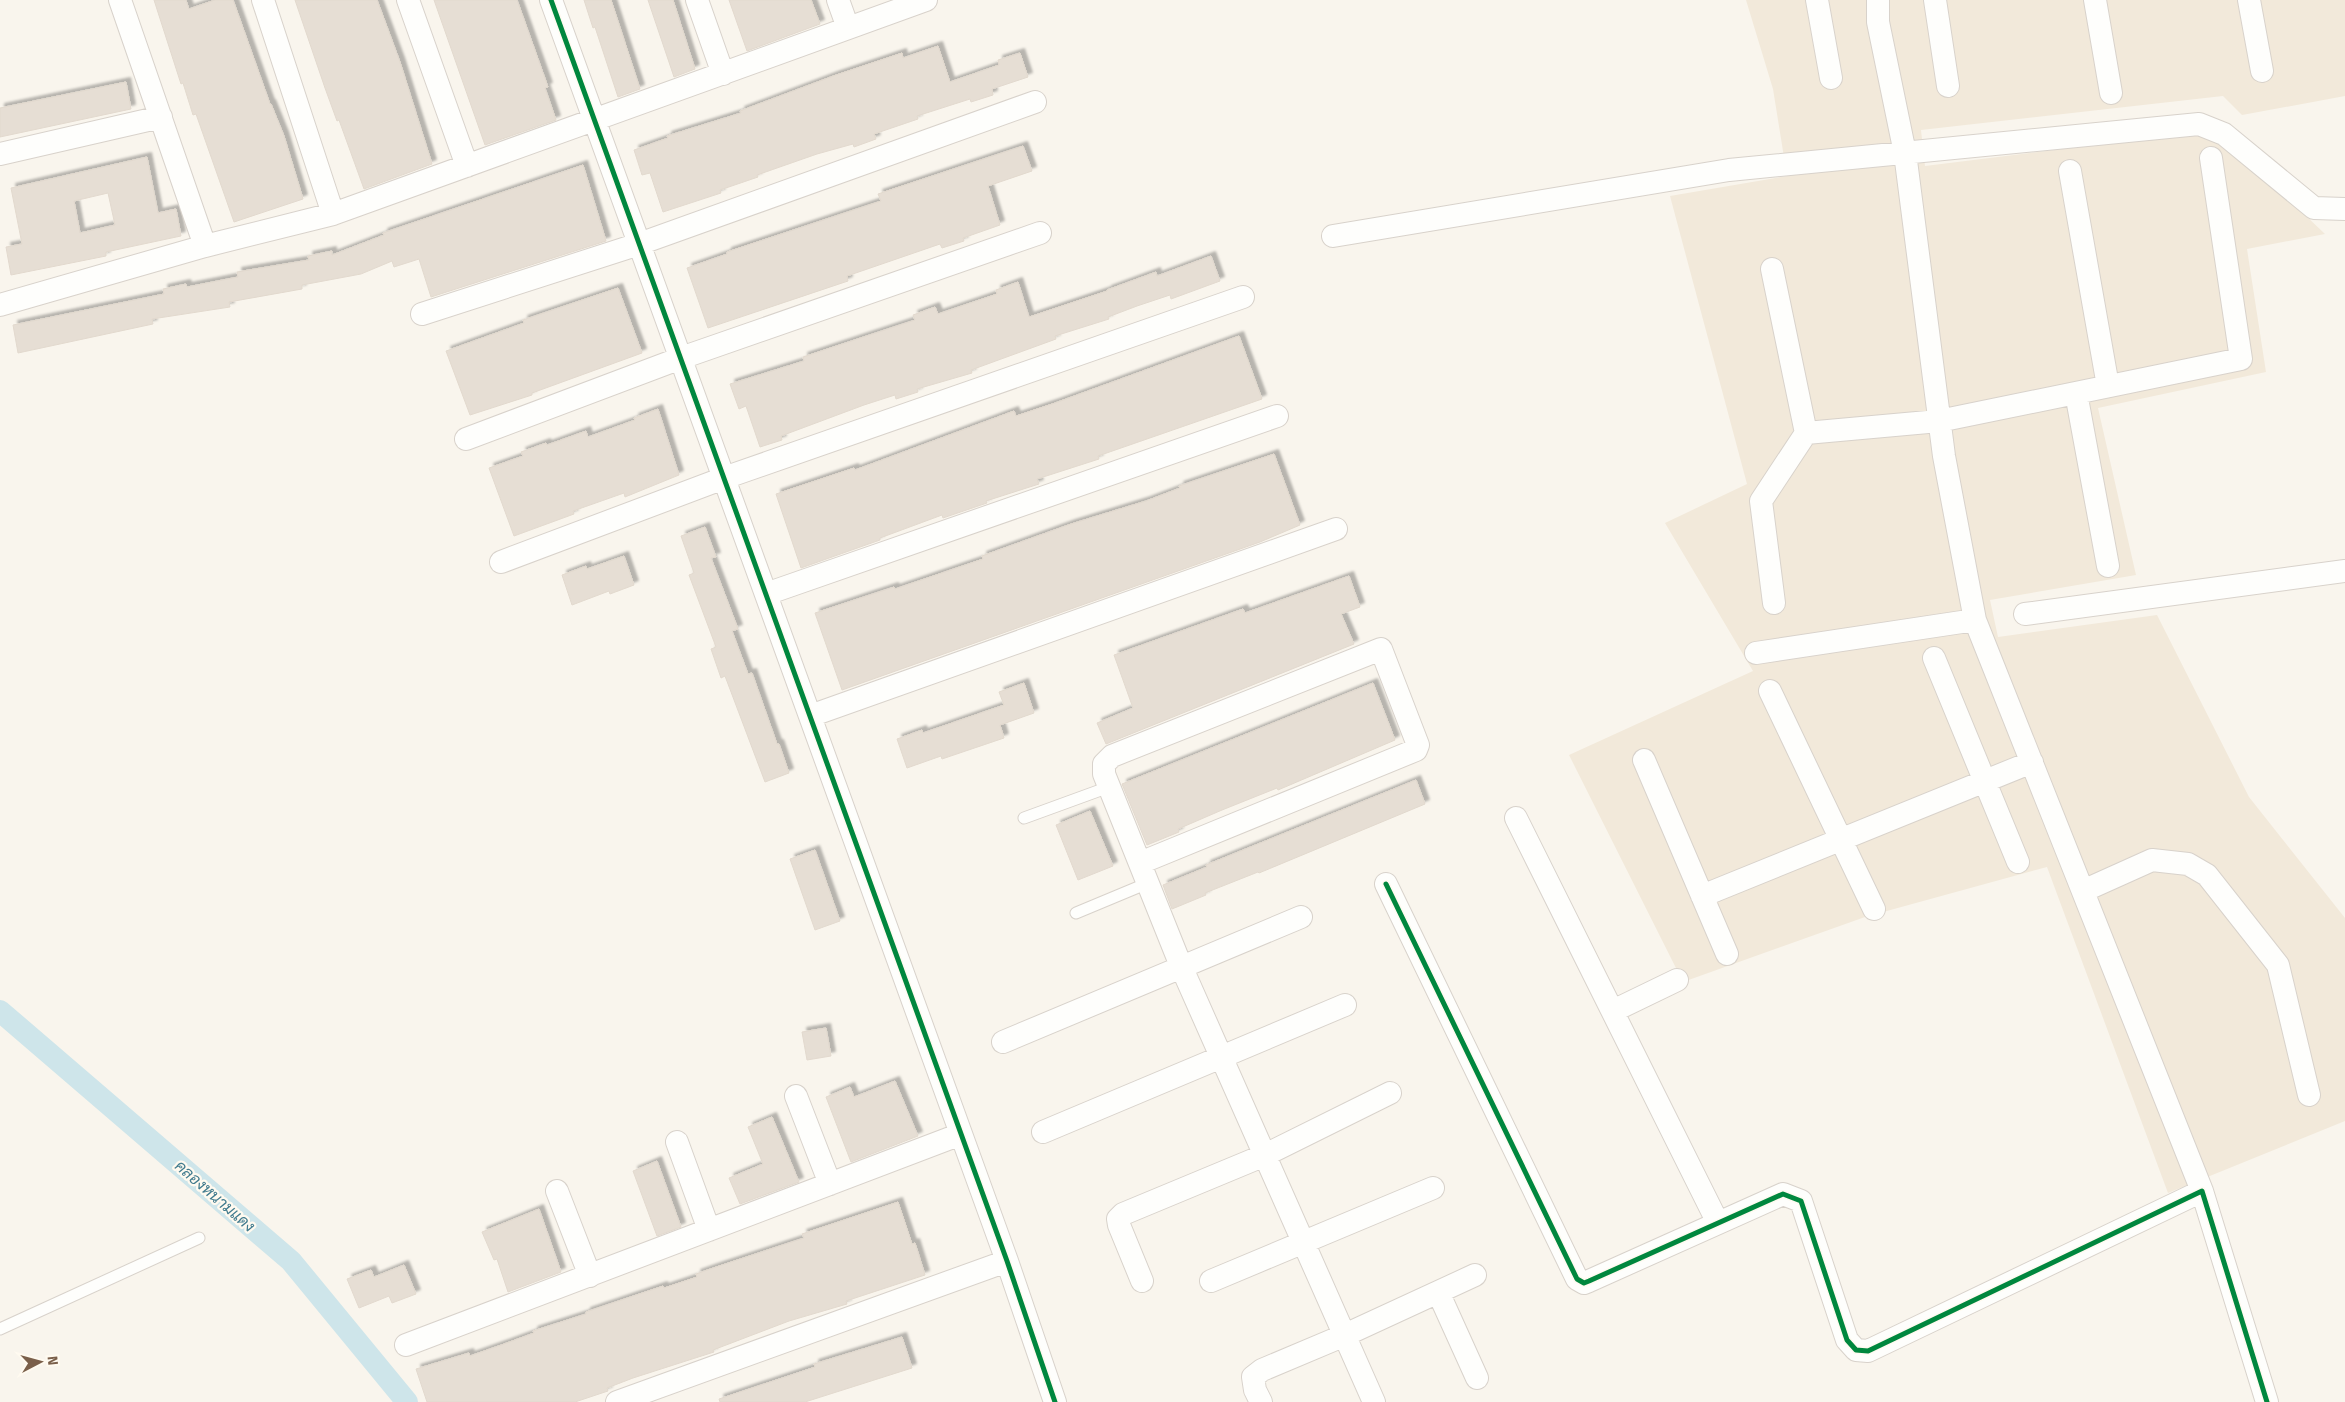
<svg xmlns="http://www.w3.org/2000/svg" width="2345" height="1402" font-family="'Fira Sans',Sarabun,sans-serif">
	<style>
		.residential { fill: #f2e9da }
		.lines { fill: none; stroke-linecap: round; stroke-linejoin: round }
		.canal { stroke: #cee5ea; stroke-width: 22 }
		.building { fill: #e6ded4; stroke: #e2d9ce; fill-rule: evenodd; filter: url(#shadow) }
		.service-casing { stroke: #d8d2cb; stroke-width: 13 }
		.minor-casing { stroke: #d8d2cb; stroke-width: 24 }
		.service { stroke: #fefefc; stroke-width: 11 }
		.minor { stroke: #fefefc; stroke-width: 22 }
		.cycleway-casing { stroke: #fffaf0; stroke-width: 8 }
		.cycleway { stroke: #00873e; stroke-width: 5 }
		.labels { text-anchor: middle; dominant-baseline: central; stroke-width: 4.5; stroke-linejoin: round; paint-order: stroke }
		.water-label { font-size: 16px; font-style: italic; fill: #417b8e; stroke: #fffaf0 }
	</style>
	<defs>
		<filter id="shadow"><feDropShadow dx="4.5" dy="-4.5" stdDeviation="1" flood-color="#0004"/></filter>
	</defs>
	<rect width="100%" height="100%" fill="#f9f5ed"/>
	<!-- residential -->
	<path class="residential" d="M1746,0H2345V96L2242,115L2223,96L1921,130L1925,166L2216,130L2325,234L2247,249L2266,372L2098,408L2136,575L1990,600L1998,637L2157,615L2249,797L2345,918V1121L2168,1193L2047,867L1865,917L1683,982L1569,755L1753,671L1665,523L1747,484L1670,196L1787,176L1773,89Z"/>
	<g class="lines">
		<!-- canal -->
		<path class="canal" d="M0,1011L291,1261L407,1402"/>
	</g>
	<!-- building -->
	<path class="building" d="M154,0H186L189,9L215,0H233L270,104H271L284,136L303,199L234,222L196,114L193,115L183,83L181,84Z
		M295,0H377L400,62L432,164L364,189L339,120L337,121L325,88Z
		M434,0H517L548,87L545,88L556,120L485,145Z
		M584,0H611L640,89L618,97L595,27L593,28Z
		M648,0H673L695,69L674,77Z
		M729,0H811L820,24L747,51Z
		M938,46L950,82L999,65L998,60L1020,53L1028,77L992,89L993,95L971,102L970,99L917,116L918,119L874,134L876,139L854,147L853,144L817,154L757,175L758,177L720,190L721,193L663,212L650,173L642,175L634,150L668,138L667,136L741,113L740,111L836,75L902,53L903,58Z
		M126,82L131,109L0,137V108Z
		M1023,146L1032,171L988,186L1000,225L963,238L964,241L942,248L940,244L847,276L848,281L708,328L687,268L727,254V252L881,201L878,194Z
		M147,157L158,213L176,209L181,236L106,252V256L11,275L6,247L22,244L11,188ZM108,193L115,225L80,233L74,201Z
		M583,165L606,241L431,297L419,259L394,267L392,261L361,274L302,285V289L229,302L230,307L152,319L153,324L18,353L13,325L164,294L163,289L186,284L187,287L238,277L237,272L309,260L308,256L332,251V255L384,235L383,233Z
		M1211,256L1220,281L1171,299L1170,295L1137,306L1108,317L1109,319L1055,336L1056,339L971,370L972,373L917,389L918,392L896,399L895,395L864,405L781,436L782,440L760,447L746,406L739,409L730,384L804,361L803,357L915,320L913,315L935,307L938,314L997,294L996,290L1018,282L1029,317L1107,291V290L1156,272L1157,276Z
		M618,288L642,353L532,393V395L470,415L446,351L524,323L523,320Z
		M1239,336L1262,399L1098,456L1099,459L1037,479L1039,484L986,501L987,503L943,518L942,515L880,538V540L801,568L776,494L854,468L855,470L1014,411L1016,416L1055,403Z
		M658,409L679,475L625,497L624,493L573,511L574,514L514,536L489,468L523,456L521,452L546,443L547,445L586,431L588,437L635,420L634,418Z
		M1274,454L1300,525L1260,542L842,690L815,613L894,587L895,589L983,559L982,556L1071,524L1146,501L1180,488L1179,486Z
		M705,527L716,557L711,558L738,629L732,631L748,674L752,673L777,744H779L789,773L765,782L725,676L721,678L711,649L716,647L689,575L694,573L681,536Z
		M624,556L634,585L610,594L609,591L572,605L562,575L586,566L587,569Z
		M1349,576L1360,607L1341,614L1354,644L1106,744L1097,723L1133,708L1114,655L1243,609L1245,613Z
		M1024,683L1034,713L1000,725L1004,738L942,759L941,756L907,768L897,739L922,730L923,733L1004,705L999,692Z
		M1373,683L1395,740L1278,790L1277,788L1222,810L1178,829L1179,832L1147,845L1122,784Z
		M1416,780L1425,804L1259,873L1258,872L1205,893L1206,895L1172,909L1163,885L1207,867L1206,865Z
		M1090,811L1113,866L1078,880L1056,825Z
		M815,850L840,921L815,930L790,859Z
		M826,1028L831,1056L807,1060L802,1032Z
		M895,1081L918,1136L851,1162L826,1097L850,1087L854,1097Z
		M772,1117L799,1182L740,1204L729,1178L763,1164L748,1127Z
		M657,1161L681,1227L657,1236L633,1171Z
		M898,1202L912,1244L915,1243L925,1275L846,1301L847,1304L789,1321L713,1350L714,1352L633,1378L607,1388L608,1391L575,1402H427L416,1369L469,1353L470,1356L504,1344L534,1333L533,1331L586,1314V1312L663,1286L664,1288L697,1277L696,1274L719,1266L804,1238L802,1234Z
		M539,1209L561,1272L508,1292L497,1259L494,1260L482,1232Z
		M404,1265L416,1294L392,1303L389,1296L359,1308L347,1279L371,1270L374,1277Z
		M902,1337L912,1368L805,1402H720L719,1399L815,1367L814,1364Z"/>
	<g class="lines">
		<defs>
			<path id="service" d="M1024,818L1109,787
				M1076,913L1148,883
				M0,1329L199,1238"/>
			<path id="minor" d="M120,0L205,246
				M263,0L333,214
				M408,0L467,166
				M551,0L1007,1261L1055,1402
				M697,0L723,74
				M838,0L848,28
				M1817,0L1831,78
				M1878,0V22L1905,153L1944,456L1975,620L2202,1191
				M1935,0L1948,86
				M2095,0L2111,93
				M2249,0L2262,71
				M0,154L161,117
				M2070,171L2108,386
				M1333,236L1729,170L2199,124L2224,134L2314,208L2345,209
				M1772,269L1806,433
				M0,305L205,246L333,214L926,0
				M422,314L639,244L1035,102
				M2076,393L2108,566
				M466,439L681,358L1040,233
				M501,562L724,478L1243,297
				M766,594L1277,416
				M1774,603L1761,501L1806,433L1939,421L2241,359L2211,158
				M2025,614L2345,571
				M1756,653L1975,620
				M1934,658L2018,862
				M1770,691L1874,909
				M810,716L1336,529
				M1644,760L1727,954
				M1516,818L1718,1223
				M1140,863L1416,750L1418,745L1381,649L1112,756L1104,764V774L1181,966L1374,1402
				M1386,884L1577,1279L1584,1283L1589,1281L1783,1194L1801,1201L1847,1340L1856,1350L1868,1351L2202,1191L2267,1402
				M2083,891L2152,860L2188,864L2207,875L2278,965L2309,1095
				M1702,896L2032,762
				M1613,1011L1677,980
				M1003,1042L1301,917
				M796,1096L830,1184
				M1043,1132L1345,1005
				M677,1142L709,1230
				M557,1191L590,1276
				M1142,1281L1119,1225L1118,1219L1123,1214L1265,1155L1390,1093
				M1211,1281L1433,1188
				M1439,1294L1477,1378
				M406,1345L961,1134
				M617,1402L1007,1261
				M1261,1402L1255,1390L1253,1377L1262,1370L1345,1335L1475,1275"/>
		</defs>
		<!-- service casing -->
		<use href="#service" class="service-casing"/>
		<!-- minor casing -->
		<use href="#minor" class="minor-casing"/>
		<!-- service -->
		<use href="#service" class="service"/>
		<!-- minor -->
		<use href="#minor" class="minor"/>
		<defs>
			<path id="cycleway" d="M551,0L1007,1261L1055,1402
				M1386,884L1577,1279L1584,1283L1589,1281L1783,1194L1801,1201L1847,1340L1856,1350L1868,1351L2202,1191L2267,1402"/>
		</defs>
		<!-- cycleway casing -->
		<use href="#cycleway" class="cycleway-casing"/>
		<!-- cycleway -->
		<use href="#cycleway" class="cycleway"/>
	</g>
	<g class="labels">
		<!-- water labels -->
		<g class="water-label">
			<text transform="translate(215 1196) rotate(41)">คลองหนามแดง</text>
		</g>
	</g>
	<!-- north arrow -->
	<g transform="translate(40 1362) rotate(84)" stroke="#fffaf0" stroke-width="4" paint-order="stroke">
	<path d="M0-4L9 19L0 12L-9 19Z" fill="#7a5f4a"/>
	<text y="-8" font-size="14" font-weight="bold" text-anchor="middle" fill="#7a5f4a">N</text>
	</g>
</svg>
